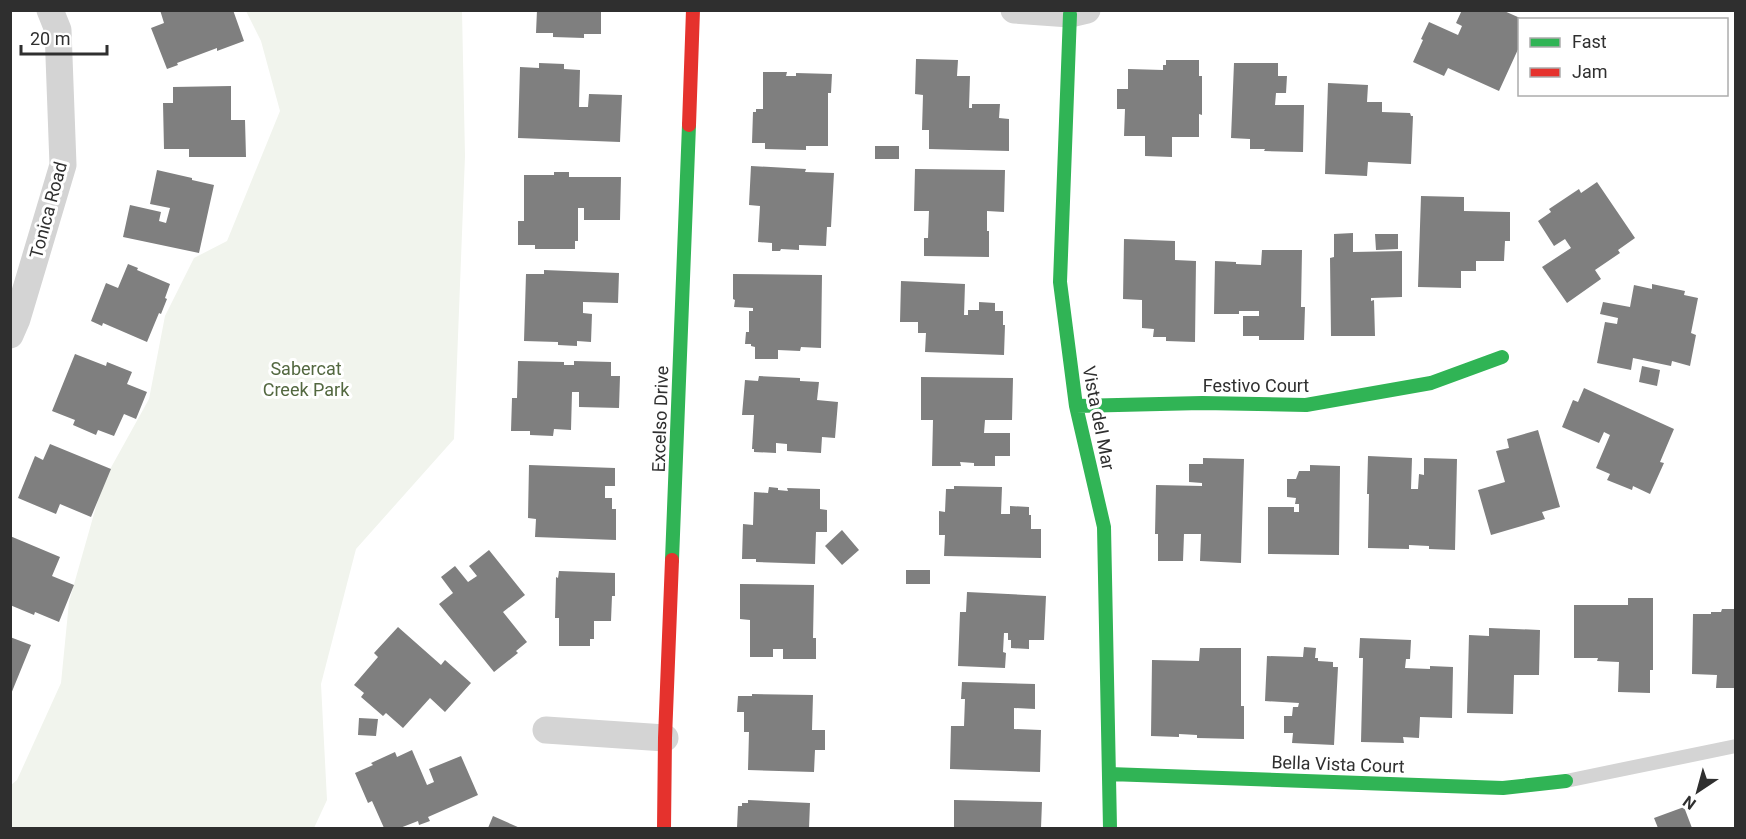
<svg xmlns="http://www.w3.org/2000/svg" width="1746" height="839" font-family="Roboto,sans-serif">
	<style>
		.green { fill: #f1f4ed }
		.building { fill: #7f7f7f }
		.lines { fill: none; stroke-linecap: round; stroke-linejoin: round }
		.lane { stroke: #d4d4d4; stroke-width: 14 }
		.street { stroke: #d4d4d4; stroke-width: 27 }
		.fast { stroke: #30b455; stroke-width: 14 }
		.jam { stroke: #e5322d; stroke-width: 14 }
		.labels { text-anchor: middle; dominant-baseline: central; stroke-width: 6; stroke-linejoin: round; paint-order: stroke }
		.street-label { font-size: 18px; fill: #2f2f2f; stroke: #fff }
		.park-label { font-size: 18px; fill: #536840; stroke: #fff }
	</style>
	<rect width="100%" height="100%" fill="#fff"/>
	<!-- green -->
	<path class="green" d="M246,11H462L465,156L454,439L356,549L321,684L327,800L314,828H11V785L17,780L61,683L69,602L103,482L149,399L165,316L194,258L227,241L280,111L261,41Z"/>
	<!-- building -->
	<path class="building" d="M160,10H212V12L217,10H233L244,41L217,51V48L177,63L178,65L167,69L151,28L164,23Z
		M537,10H601V34H584V38L553,37V33H536Z
		M1462,10H1502L1520,18V45L1499,91L1448,68L1444,76L1413,62L1423,40L1421,39L1429,22L1458,35L1462,26L1456,23Z
		M916,59L958,60L957,76H970L969,108H972V104H1000L999,118L1009,119V151L929,149V130H922L923,95L915,94Z
		M1166,60H1199V76H1202V115L1199,114V137H1172V157L1145,156V136H1124L1125,109H1117V89H1128V69L1163,70V65H1166Z
		M539,63L564,64V69L580,70L579,107H588L589,94L622,95L620,142L518,138L520,67L539,68Z
		M1234,63H1278V76H1287L1286,93H1276L1275,105H1304L1303,152L1264,151L1265,149H1250V139L1231,138Z
		M763,72H787L786,76H796V73L832,74L831,93H828V146H806V150L765,149V143H752L753,112H756V109H763Z
		M1328,83L1368,85L1367,102H1382V112L1410,113L1411,116H1413L1411,164L1368,162L1367,176L1325,174Z
		M231,86V120H245L246,157H189V149H164L163,103H173V87Z
		M875,146H899V159H875Z
		M751,166L806,169L805,172L834,173L831,227H827L826,246L799,245V250L781,249L780,251H772V243L758,242L760,206L749,205Z
		M915,169L1005,170L1004,212L987,211V231H989V257L924,256V238H928L929,211H914Z
		M157,170L192,178V180L214,185L199,253L123,237L130,205L161,212L159,221L166,223L170,208L150,204Z
		M554,172H569V177H621L620,220H584V208H578V241H575V249H535V245H518V221H524V175H554Z
		M1597,182L1635,238L1618,250L1620,253L1595,270L1601,279L1567,303L1542,267L1571,248L1565,239L1554,246L1538,221L1551,212L1549,209L1579,189L1581,193Z
		M1421,196L1464,197V211L1510,212V241H1505L1504,261H1476V271H1461V288L1418,287Z
		M1353,233V252L1402,251V297L1371,298V301L1374,300L1375,336H1331L1330,258L1334,257V234Z
		M1375,234H1398V249L1376,250Z
		M1124,239L1175,241V260L1196,261L1195,342L1166,341V337H1153L1154,329L1142,328V300L1123,299Z
		M1262,250H1302L1301,307H1305L1304,340H1259V336H1243V316H1259V311H1239V314H1214L1215,261L1236,262V264L1261,265Z
		M128,264L138,268L137,270L170,284L165,298L167,299L161,314L159,313L147,342L103,323L102,326L91,321L106,283L118,288Z
		M544,270L619,273L618,303L583,302V313L592,314L591,342L577,341V346L558,345V342L524,341L526,274H544Z
		M733,274L822,275L821,348L801,347L800,351L778,350V359H755V347L751,346V344H745L746,332H749V311H753V308L734,307L735,300L733,299Z
		M901,281L965,284L964,315H968V310H979V302L995,303V311H1003V325H1005L1004,355L925,352L926,333H918V322H900Z
		M1652,284L1685,291L1684,295L1698,298L1691,333L1696,335L1690,366L1672,361L1671,366L1633,358L1631,370L1597,363L1605,322L1617,324L1618,318L1600,314L1603,302L1630,307L1634,285L1652,289Z
		M75,354L106,366L107,362L132,372L127,384L147,392L136,419L124,414L114,436L98,430L96,435L73,425L75,420L52,411Z
		M518,361L564,362V365H574V361L611,362V376H620L619,408L579,407V392H572L571,430L554,429L553,436L530,435V431H511L512,398H517Z
		M1642,366L1660,370L1657,386L1639,382Z
		M759,376L800,378V381L819,382L817,400L838,402L835,438L822,437L821,453L787,451V444L776,443V453L754,452V449H752L754,415H742L745,380L758,381Z
		M921,377L1013,378L1012,420H985L984,433H1010V456H995V466H974V463L960,462L961,466H932L933,420H921Z
		M1584,388L1674,429L1660,462L1664,463L1650,494L1633,486L1632,490L1607,480L1610,474L1596,468L1610,435L1604,432L1599,443L1562,427L1573,400L1578,402Z
		M1538,430L1560,507L1542,512L1545,519L1491,535L1478,490L1505,482L1496,451L1509,448L1507,439Z
		M50,444L111,469L91,517L60,504L56,514L18,498L35,456L43,460Z
		M1368,456L1412,458L1411,489H1418L1419,474L1424,475V458L1457,459L1455,550L1429,549V546L1409,545V549L1368,548L1369,494H1367Z
		M1203,458L1244,459L1241,563L1200,561L1201,534H1184L1183,561H1158V534H1155L1156,485L1202,486V483L1189,482V464H1203Z
		M529,465L615,468V486H605V498H612V509H616V540L535,537L536,519L528,518Z
		M1310,465L1340,466L1339,555L1268,554V507H1294V512H1299V504H1295L1296,498L1287,497V479H1296L1299,471H1310Z
		M954,486L1002,487L1001,514H1010V506L1029,507V515H1031V529H1041V558L944,556L945,535H939V511L945,512L946,489H954Z
		M769,487L778,488V490L788,491L787,488L820,489V509L827,510V532H816L815,564L756,562V559H742L743,524L753,525L754,492L768,493Z
		M842,530L859,550L842,565L825,546Z
		M10,536L60,557L52,576L74,585L59,622L35,612L34,615L10,605Z
		M489,550L525,595L503,612L527,642L516,651L518,653L494,672L439,604L453,593L441,577L455,566L468,582L477,576L469,566Z
		M906,570H930V584H906Z
		M559,571L615,573V596H612L611,621H594V639H590V646H559V618H555L556,577L558,578Z
		M740,584L814,585L813,638H816V659H783V649H773V657H750V620L740,619Z
		M967,592L1046,596L1044,640H1029V649L1011,648V640H1008V633H1004L1003,652L1006,653L1005,668L958,666L960,612H966Z
		M1628,598H1653V670H1650V693L1618,692L1619,662L1597,661L1598,658H1574V605H1628Z
		M1722,609H1735L1736,688H1716L1717,675L1692,674L1693,614H1711V612H1721Z
		M398,627L441,665L445,660L471,683L445,712L430,698L403,728L386,713L383,716L361,697L364,693L354,685L378,657L374,653Z
		M1489,628L1540,630L1539,675H1514L1513,714L1467,713L1469,635L1489,636Z
		M10,637L31,645L11,694H10Z
		M1360,638L1411,640L1410,659H1406L1405,668L1430,669V666L1453,667L1452,718L1420,717L1419,738L1403,737L1404,743L1361,742L1363,658H1359Z
		M1304,647L1316,648L1315,658H1318V661L1333,662V667H1338L1334,745L1292,743L1293,733H1284V716H1292L1293,707H1298L1299,703L1265,701L1267,656L1303,657Z
		M1200,648H1241V706H1244V739L1197,738V735L1179,734V737L1151,736L1152,660L1199,661Z
		M962,682L1035,684V709L1014,708V729L1041,730L1040,772L950,769L951,726H964L965,699H961Z
		M752,694L813,695L812,730H825V750H815L814,772L748,770L749,732H744V712H737L738,696H752Z
		M359,718L378,719L376,736L358,735Z
		M412,750L427,785L434,782L429,769L461,756L478,795L428,817L430,821L419,825L418,821L400,828H384L372,801L368,803L355,773L373,765L371,763L395,752L397,757Z
		M748,800L810,803L809,828H737L738,806H742V803H748Z
		M954,800L1042,802L1041,828H954Z
		M1684,807L1692,828H1658L1654,818Z
		M493,816L520,828H488Z"/>
	<g class="lines">
		<!-- lane -->
		<path class="lane" d="M1566,781L1736,746"/>
		<!-- street -->
		<path class="street" d="M1014,10L1070,14L1087,10
			M10,335L17,319L63,165L58,30L50,10
			M546,730L665,738"/>
		<!-- fast -->
		<path class="fast" d="M1070,14L1060,282L1076,406L1104,527L1110,828
			M1076,406L1202,403L1306,405L1431,383L1502,357
			M672,560L689,125
			M1109,774L1503,788L1566,781"/>
		<!-- jam -->
		<path class="jam" d="M689,125L693,10
			M664,828L665,738L672,560"/>
	</g>
	<g class="labels">
		<!-- street labels -->
		<g class="street-label">
			<text transform="translate(48 210) rotate(-75)">Tonica Road</text>
			<text x="1256" y="385">Festivo Court</text>
			<text transform="translate(1099 418) rotate(79)">Vista del Mar</text>
			<text transform="translate(660 419) rotate(-88)">Excelso Drive</text>
			<text transform="translate(1338 764) rotate(2)">Bella Vista Court</text>
		</g>
		<!-- park labels -->
		<g class="park-label">
			<text x="306" y="368">Sabercat<tspan x="306" dy="21">Creek Park</tspan></text>
		</g>
	</g>
	<!-- border -->
	<rect width="1746" height="839" fill="none" stroke="#2f2f2f" stroke-width="24"/>
	<!-- legend -->
	<rect x="1518" y="18" width="210" height="78" fill="#ffffff" stroke="#acacac" stroke-width="1.5"/>
	<rect x="1530" y="38" width="30" height="9" fill="#30b455" stroke="#acacac" stroke-width="1.5"/>
	<text x="1572" y="48" font-size="18" fill="#2f2f2f">Fast</text>
	<rect x="1530" y="68" width="30" height="9" fill="#e5322d" stroke="#acacac" stroke-width="1.5"/>
	<text x="1572" y="78" font-size="18" fill="#2f2f2f">Jam</text>
	<!-- north arrow -->
	<g transform="translate(1698 791) rotate(216)" stroke="#ffffff" stroke-width="4.5" paint-order="stroke">
	<path d="M0-4.5L10 22L0 15L-10 22Z" fill="#2f2f2f"/>
	<text y="-9" font-size="16" font-weight="bold" text-anchor="middle" fill="#2f2f2f">N</text>
	</g>
	<!-- scale -->
	<path d="M21 45v9h86v-9" fill="none" stroke="#2f2f2f" stroke-width="3"/>
	<text x="30" y="45" font-size="18" fill="#2f2f2f" stroke="#ffffff" stroke-width="4.5" paint-order="stroke">20 m</text>
</svg>
